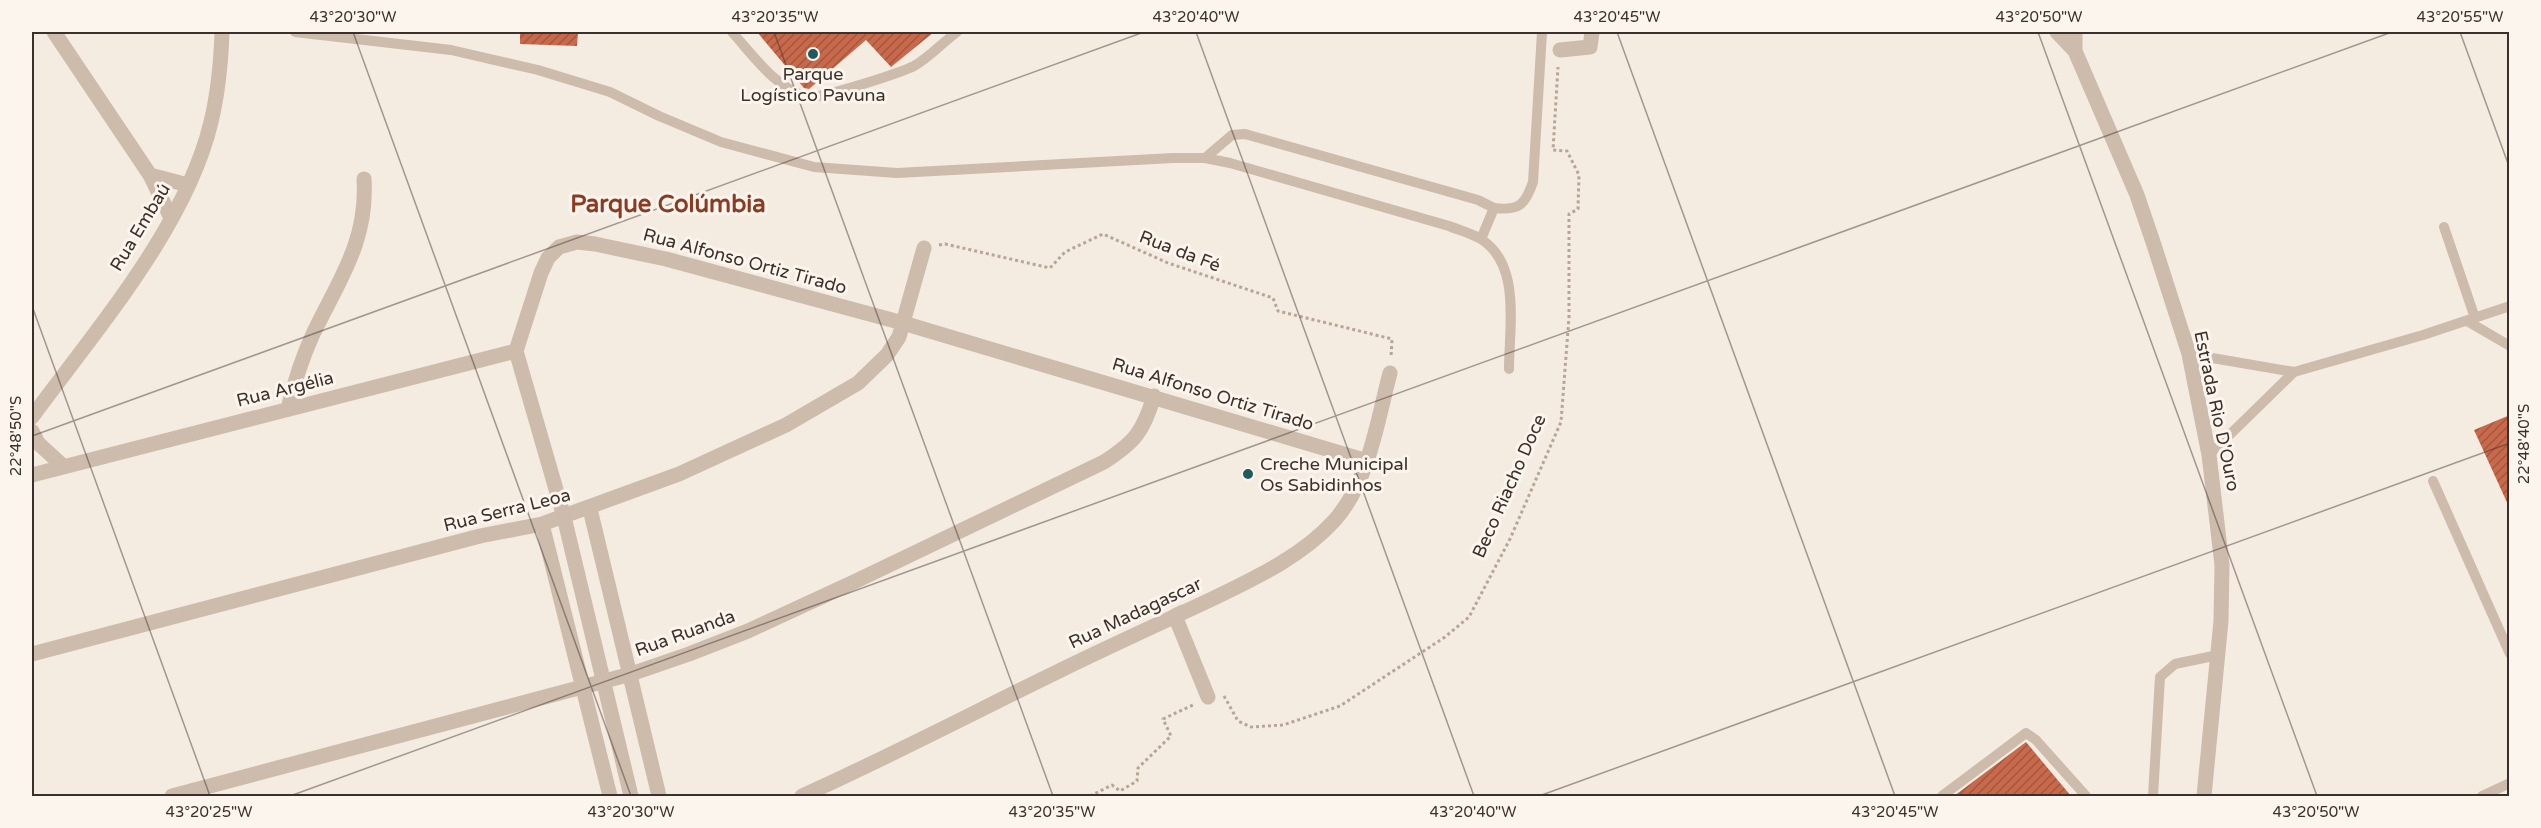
<svg xmlns="http://www.w3.org/2000/svg" width="2541" height="828" font-family="'Varela Round',sans-serif">
	<style>
		.building { fill: url(#building-hatch) }
		.lines { fill: none; stroke-linecap: round; stroke-linejoin: round }
		.path { stroke: #b9a596; stroke-width: 3; stroke-dasharray: 3 3; stroke-linecap: butt }
		.service { stroke: #cdbbac; stroke-width: 10 }
		.minor { stroke: #cdbbac; stroke-width: 15 }
		.tertiary { stroke: #cdbbac; stroke-width: 15 }
		.ticks { fill: none; stroke: #3b302b; stroke-width: 1.5; stroke-opacity: 0.45 }
		.poi-dot { fill: #1f5a5e; stroke: #fbf5ee; stroke-width: 2 }
		.labels { text-anchor: middle; dominant-baseline: central; stroke-width: 6; stroke-linejoin: round; paint-order: stroke }
		.poi-label { font-size: 18px; fill: #3b302b; stroke: #fbf5ee }
		.street-label { font-size: 18px; fill: #3b302b; stroke: #fbf5ee }
		.district-label { font-size: 24px; font-weight: bold; fill: #8c3b22; stroke: #fbf5ee }
		.neatline { fill: none; stroke: #3b302b; stroke-width: 2 }
		.ticks-label { font-size: 15px; text-anchor: middle; fill: #3b302b }
	</style>
	<defs>
		<pattern id="building-hatch" width="6" height="6" patternUnits="userSpaceOnUse" patternTransform="scale(1.5)"><rect width="6" height="6" fill="#c8694b"/><path d="M-1 1l2-2M0 6l6-6M5 7l2-2" fill="none" stroke="#a4573f"/></pattern>
	</defs>
	<rect width="100%" height="100%" fill="#f4ebe1"/>
	<!-- building -->
	<path class="building" d="M520,32H578L577,46L520,44Z
		M757,32H934L891,67L866,40L809,89L804,88Z
		M2510,415V509L2474,430Z
		M2026,742L2071,796H1954Z"/>
	<g class="lines">
		<!-- path -->
		<path class="path" d="M939,245L945,244L1050,268L1065,252L1103,234L1168,263L1273,298L1278,311L1392,339L1391,357
			M1224,696L1238,721L1251,727L1283,725L1340,706L1445,637L1469,617L1510,539L1561,422L1569,317V214L1578,209L1579,175L1567,151L1553,150L1558,67
			M1090,796L1112,785L1120,791L1137,781L1138,768L1171,736L1163,719L1193,705"/>
		<!-- service -->
		<path class="service" d="M295,32L451,50L538,70L610,92L659,116L721,142L814,167L897,173L1173,158H1205L1230,163L1449,226C1459,230 1470,233 1479,238C1522,262 1509,328 1509,369
			M732,32C753,55 776,89 808,97C820,99 900,73 914,66C929,58 943,42 957,32
			M1205,158L1232,135L1245,134L1478,200L1494,208L1481,239
			M1494,208C1519,211 1525,205 1533,182L1542,32
			M2444,227L2475,318
			M2467,321L2510,346
			M2189,354L2294,372L2423,335L2510,306
			M2209,455L2294,372
			M2433,481L2510,654
			M1942,796L2026,733L2036,740L2086,796
			M2153,796L2160,677L2175,664L2218,655
			M2482,796L2510,783"/>
		<!-- minor -->
		<path class="minor" d="M54,32L150,175L171,218
			M1560,50L1590,47L1592,32
			M150,175L188,185
			M288,409C294,383 302,358 313,334C339,280 368,241 364,179
			M32,431L38,443L64,467
			M32,475L516,351
			M590,509L659,796
			M542,524L610,796
			M1183,612L1175,616L1208,697
			M32,654L480,536L542,524L679,474L786,425L858,383L887,355L899,337L924,248
			M172,796L631,674L689,654L748,631L856,581L1104,462C1135,442 1143,432 1154,396
			M631,796L564,517L516,351L541,273L548,258L559,247L577,242L595,244L666,259L903,323L1367,461
			M802,796C889,757 973,713 1059,671C1110,646 1161,623 1212,599C1255,578 1301,557 1334,521C1369,482 1377,422 1390,373"/>
		<!-- tertiary -->
		<path class="tertiary" d="M2057,32L2075,51
			M2075,32V51L2137,195L2154,245L2189,354L2209,455L2222,565L2221,621L2204,796
			M32,417C95,331 186,227 211,122C218,93 221,62 222,32"/>
	</g>
	<!-- ticks -->
	<path class="ticks" d="M353,32L631,796M774,32L1053,796M1196,32L1474,796M1617,32L1895,796M2038,32L2317,796M2460,32L2510,169M32,306L210,796M32,436L1144,32M290,796L2392,32M1539,796L2510,443"/>
	<!-- markers -->
	<g class="poi-dot">
		<circle cx="813" cy="54" r="6"/>
		<circle cx="1248" cy="474" r="6"/>
	</g>
	<g class="labels">
		<!-- poi labels -->
		<g class="poi-label">
			<text x="813" y="74">Parque<tspan x="813" dy="21">Logístico Pavuna</tspan></text>
			<text x="1260" y="464" text-anchor="start">Creche Municipal<tspan x="1260" dy="21">Os Sabidinhos</tspan></text>
		</g>
		<!-- street labels -->
		<g class="street-label">
			<text transform="translate(140 227) rotate(-59)">Rua Embaú</text>
			<text transform="translate(1180 251) rotate(21)">Rua da Fé</text>
			<text transform="translate(745 261) rotate(15)">Rua Alfonso Ortiz Tirado</text>
			<text transform="translate(285 389) rotate(-14)">Rua Argélia</text>
			<text transform="translate(1213 394) rotate(17)">Rua Alfonso Ortiz Tirado</text>
			<text transform="translate(2217 411) rotate(78)">Estrada Rio D'Ouro</text>
			<text transform="translate(1509 486) rotate(-66)">Beco Riacho Doce</text>
			<text transform="translate(507 510) rotate(-14)">Rua Serra Leoa</text>
			<text transform="translate(1135 613) rotate(-25)">Rua Madagascar</text>
			<text transform="translate(685 633) rotate(-20)">Rua Ruanda</text>
		</g>
		<!-- district labels -->
		<g class="district-label">
			<text x="668" y="204">Parque Colúmbia</text>
		</g>
	</g>
	<!-- border -->
	<rect width="2541" height="828" fill="none" stroke="#fbf5ee" stroke-width="66"/>
	<rect x="33" y="33" width="2475" height="762" class="neatline"/>
	<g class="ticks-label">
		<text x="353" y="22">43°20'30"W</text>
		<text x="775" y="22">43°20'35"W</text>
		<text x="1196" y="22">43°20'40"W</text>
		<text x="1617" y="22">43°20'45"W</text>
		<text x="2039" y="22">43°20'50"W</text>
		<text x="2460" y="22">43°20'55"W</text>
		<text transform="translate(16 436) rotate(-90)" y="5">22°48'50"S</text>
		<text transform="translate(2524 444) rotate(-90)" y="5">22°48'40"S</text>
		<text x="209" y="817">43°20'25"W</text>
		<text x="631" y="817">43°20'30"W</text>
		<text x="1052" y="817">43°20'35"W</text>
		<text x="1473" y="817">43°20'40"W</text>
		<text x="1895" y="817">43°20'45"W</text>
		<text x="2316" y="817">43°20'50"W</text>
	</g>
</svg>
